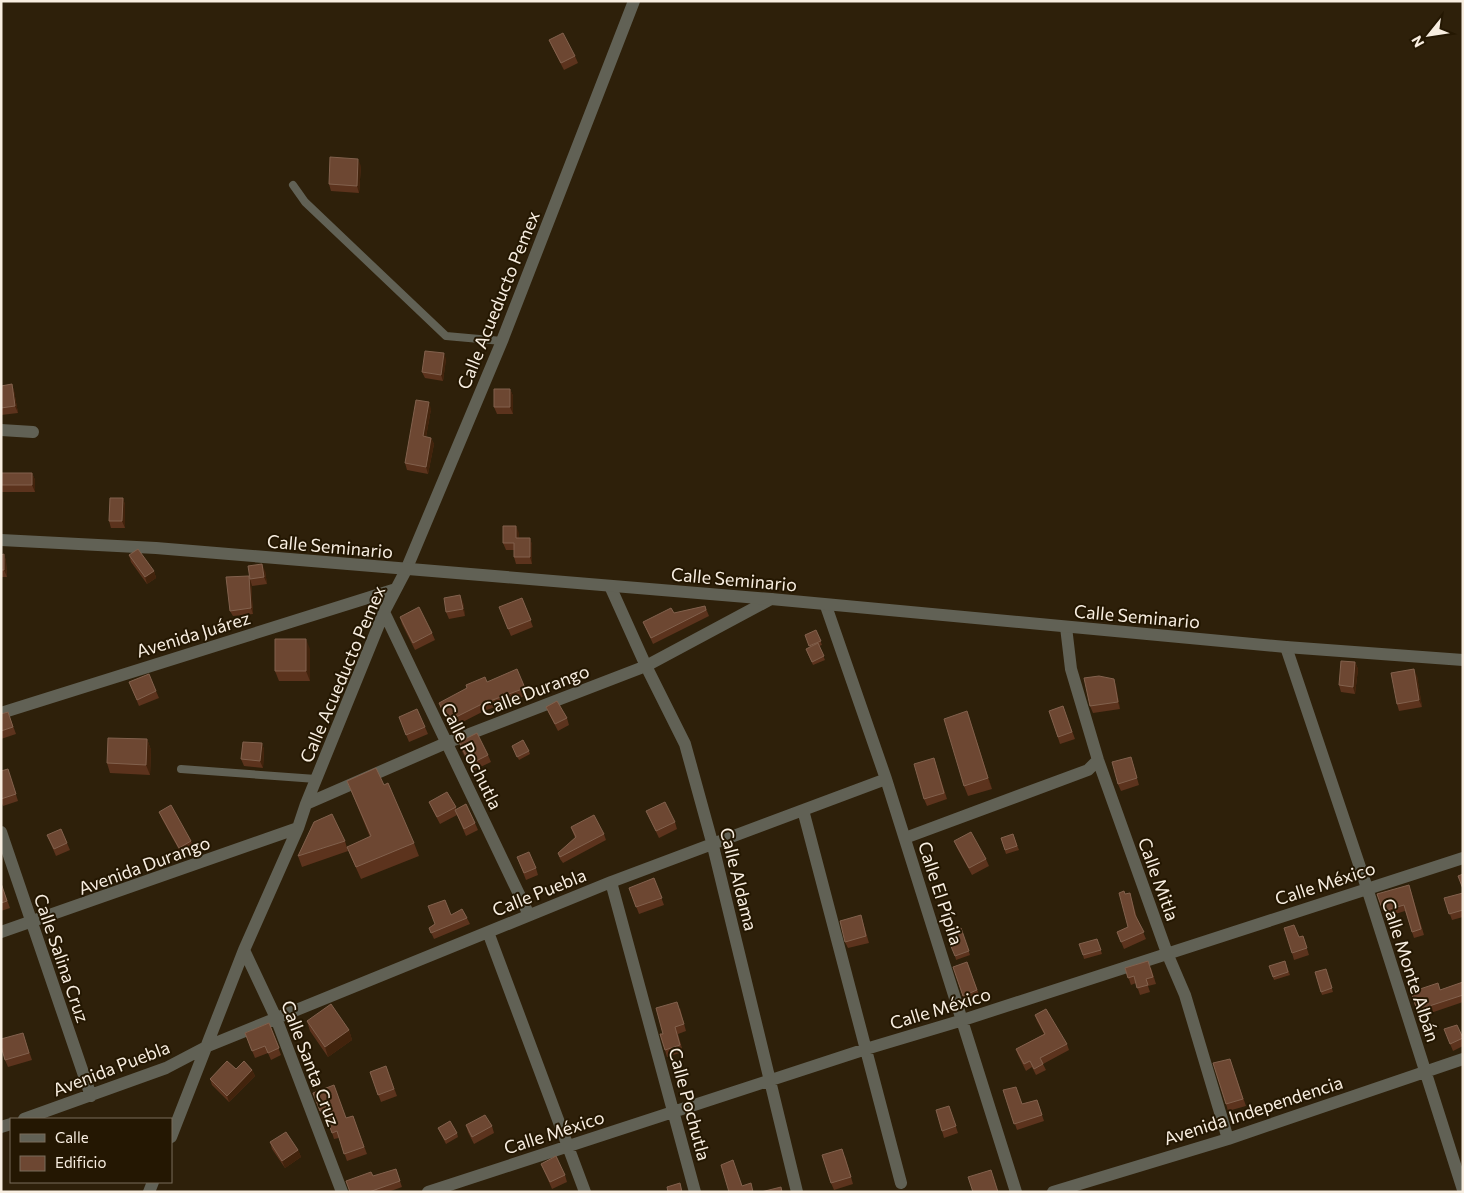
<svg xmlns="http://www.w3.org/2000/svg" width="1464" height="1193" font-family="Commissioner,sans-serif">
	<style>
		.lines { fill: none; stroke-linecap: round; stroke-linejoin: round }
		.service { stroke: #616155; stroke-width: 8 }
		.minor { stroke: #616155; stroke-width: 12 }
		.tertiary { stroke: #616155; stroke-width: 12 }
		.wall { fill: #5c331d }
		.shaded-wall { fill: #42230c }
		.building { fill: #6d4732; stroke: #82614d }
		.labels { text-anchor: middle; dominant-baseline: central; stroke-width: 4; stroke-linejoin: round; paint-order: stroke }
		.street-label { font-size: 18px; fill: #f8eee1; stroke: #241702 }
	</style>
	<rect width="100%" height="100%" fill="#2e200a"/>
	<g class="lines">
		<!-- service -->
		<path class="service" d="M293,185L305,202L446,336L502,341
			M181,769L316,779"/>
		<!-- minor -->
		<path class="minor" d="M1,430L33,432
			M610,586L646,666L685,744L712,842L797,1192
			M826,606L886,779L1016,1192
			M384,612L529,915
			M1066,627L1071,669L1098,760L1167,953L1185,995L1228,1139
			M1286,647L1367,888L1463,1190
			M1,713L396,589
			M306,804L446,743L646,666L771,599
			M803,810L901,1183
			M1,832L91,1096
			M905,838L1088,770L1098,760
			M611,882L695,1192
			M1,932L298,828
			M488,932L585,1192
			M244,950L276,1018L342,1192
			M24,1119L166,1068L208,1046L611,882L886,779
			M1,1127L11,1124
			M171,1137L244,950L298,828L306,804L384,612L406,570L502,341L634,1
			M149,1192L153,1182
			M428,1192L866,1049L963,1020L1463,858
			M1053,1192L1228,1139L1463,1059"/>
		<!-- tertiary -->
		<path class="tertiary" d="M1,540L156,548L771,599L1286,647L1463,660"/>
	</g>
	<!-- wall -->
	<path class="wall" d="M549,40L575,56L578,63L564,70L552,47Z
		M361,166L359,193L331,191L329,184Z
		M446,359L443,381L425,378L422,372Z
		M12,384L14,391L18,413L1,415V386Z
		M510,389L513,396V414H497L494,407Z
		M431,409L426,437L431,438L434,444L428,474L407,470L405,463Z
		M1,473H32L35,480V492H1Z
		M123,498L125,505V528H111L109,521Z
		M519,533V538H530L532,545V564H516L514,557V550H506L503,543Z
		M4,554L6,561L7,577H1V555Z
		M129,555L154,571L156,578L147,584L131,562Z
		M265,571L267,584L252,586L250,579Z
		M249,576L251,582L253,614L233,616L230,611Z
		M522,598L533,627L511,636L499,607Z
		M463,602L465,616L449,619L446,612Z
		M705,606L709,616L653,644L643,622L674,613Z
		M400,617L432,633L435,640L415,650L402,624Z
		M816,630L822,645L819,646L825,660L813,665L807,652L810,647L805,635Z
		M310,649V681H279L275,671Z
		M1355,662L1358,669L1355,694L1341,692L1339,685Z
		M1417,676L1422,707L1399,711L1397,704Z
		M1114,679L1116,686L1120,709L1093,713L1090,706Z
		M129,682L156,691L159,698L139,706Z
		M487,682L525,688L528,695L484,711L451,728L441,709L439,703Z
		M1063,706L1075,739L1060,744L1049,711Z
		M546,707L567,718L569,725L558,731L549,714Z
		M967,711L992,789L968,796L964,786Z
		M8,712L16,734L1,739V714Z
		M399,717L425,727L428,734L409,742Z
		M147,739L151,750L150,775L110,773L107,763Z
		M459,742L488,755L491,762L472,771L461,749Z
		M262,743L264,750L263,768L244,766L241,759Z
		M512,746L529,751L530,754L519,760Z
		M1131,757L1139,785L1121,791L1118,784Z
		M934,758L947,799L927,806L924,799Z
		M8,769L18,801L3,806L1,801V771Z
		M347,781L384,785L414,843L419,856L361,879L352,859L347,847L370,837Z
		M429,802L456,807V809L475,823L478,830L466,836L457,815L440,824L432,809Z
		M646,811L675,822L677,829L659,838Z
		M159,812L191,841L194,848L182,855L162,819Z
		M571,827L604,834L606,840L563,863L560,859L558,853L575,838Z
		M1013,834L1019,850L1006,854L1001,838Z
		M47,835L67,843L70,850L56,856Z
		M345,841L348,851L302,867L298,856Z
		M954,841L986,859L989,866L972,875L957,848Z
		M517,857L536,868L538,875L526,880Z
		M654,878L664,905L639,914L629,888Z
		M1,883L10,908L1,911Z
		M1411,891L1424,935L1414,938L1405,911L1385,917L1377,894Z
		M1463,893V917L1452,920L1444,898Z
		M1125,894L1132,900L1137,918L1146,939L1124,949L1117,932L1128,927Z
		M451,915L467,918L470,924L434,939L429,928Z
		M863,922L869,943L848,948L845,942Z
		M961,928L970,955L956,960L955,956L954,943Z
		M1303,936L1309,955L1294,960L1292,953L1299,937Z
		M1097,939L1102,954L1084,959L1083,955Z
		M1285,961L1290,975L1274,980L1269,966Z
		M967,962L980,997L965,1003L953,967Z
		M1125,968H1151L1156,984L1148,986L1150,992L1140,995L1136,983L1131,985Z
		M1326,969L1333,992L1322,995L1315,972Z
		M1463,982V1002L1419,1017L1411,992L1440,990Z
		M680,1008L686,1031L678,1034L683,1052L667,1057L665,1050L663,1034Z
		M1035,1015L1067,1044L1069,1050L1043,1064L1046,1070L1036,1075L1032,1067L1026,1071L1018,1055L1016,1049L1044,1034L1037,1021Z
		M307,1021L349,1030L352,1040L328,1057L310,1031Z
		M269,1023L281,1055L271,1060L268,1053L255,1058L245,1033Z
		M1444,1029L1463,1038V1046L1453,1051Z
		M23,1033L32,1060L8,1067L5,1060Z
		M1230,1059L1246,1106L1228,1111L1226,1104Z
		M386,1066L397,1096L381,1102L370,1072Z
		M236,1069L252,1070L255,1076L229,1102L212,1085L210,1079Z
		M1003,1090L1022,1104L1037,1100L1044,1121L1017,1130Z
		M313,1093L346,1118L353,1116L367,1154L347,1161L339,1138L334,1139L327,1117L323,1118Z
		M949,1106L958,1133L944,1138L942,1131Z
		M466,1125L492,1126L494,1133L474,1144L468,1132Z
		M438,1128L457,1133L458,1137L446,1144Z
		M270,1142L298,1150L301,1157L285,1168L272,1149Z
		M845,1156L853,1184L834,1190L831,1183Z
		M541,1164L565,1175L567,1182L552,1189Z
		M396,1169L402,1187L388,1192H350L373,1176Z"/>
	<!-- shaded-wall -->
	<path class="shaded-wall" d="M358,159L361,166L359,193L357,186Z
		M444,353L446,359L443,381L441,375Z
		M12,384L14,391L18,413L15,406Z
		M510,389L513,396V414L510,407Z
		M429,402L431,409L425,442L423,436Z
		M431,438L434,444L428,474L426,467Z
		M32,473L35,480V492L32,485Z
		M123,498L125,505V528L122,521Z
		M516,526L519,533V545L516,538Z
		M530,538L532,545V564L530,557Z
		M4,554L6,561L7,577L4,570Z
		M262,564L265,571L267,584L264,577Z
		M154,571L156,578L147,584L145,577Z
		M249,576L251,582L253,614L251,608Z
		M460,595L463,602L465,616L463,609Z
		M306,639L310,649V681L306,671Z
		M1355,662L1358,669L1355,694L1353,687Z
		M1414,669L1417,676L1422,707L1419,700Z
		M1114,679L1116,686L1120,709L1118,702Z
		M967,711L971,722L992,789L988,778Z
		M147,739L151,750L150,775L146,765Z
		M262,743L264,750L263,768L260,761Z
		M349,1030L352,1040L328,1057L325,1047Z
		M252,1070L255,1076L229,1102L227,1096Z
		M298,1150L301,1157L285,1168L282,1161Z"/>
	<!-- building -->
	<path class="building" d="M563,33L575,56L561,63L549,40Z
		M330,157L358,159L357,186L329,184Z
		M425,351L444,353L441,375L422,372Z
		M12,384L15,406L1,408V386Z
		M494,389H510V407H494Z
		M416,400L429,402L423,436L431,438L426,467L405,463Z
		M1,473H32V485H1Z
		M110,498H123L122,521H109Z
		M503,526H516V538H530V557H514V543H503Z
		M138,549L154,571L145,577L129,555Z
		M4,554V570H1V555Z
		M262,564L264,577L250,579L248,566Z
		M249,576L251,608L230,611L226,577Z
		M460,595L463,609L446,612L444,598Z
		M522,598L531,620L508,629L499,607Z
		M705,606L706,610L651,638L643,622L671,608L674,613Z
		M419,607L432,633L413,643L400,617Z
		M816,630L821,641L809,646L805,635Z
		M275,639H306V671H275Z
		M818,643L824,656L812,662L806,649Z
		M1341,661L1355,662L1353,687L1339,685Z
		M517,669L525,688L482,704L448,721L439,703L467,688L466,685L485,677L487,682Z
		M1414,669L1419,700L1397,704L1391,673Z
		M149,674L156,691L137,700L129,682Z
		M1099,676L1114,679L1118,702L1090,706L1084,678Z
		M557,701L567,718L555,724L546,707Z
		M1063,706L1072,732L1058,737L1049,711Z
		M417,709L425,727L406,735L399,717Z
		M967,711L988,778L964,786L944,719Z
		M8,712L13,727L1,731V714Z
		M477,733L488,755L470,764L459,742Z
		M108,738L147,739L146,765L107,763Z
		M523,740L529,751L517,757L512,746Z
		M243,742L262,743L260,761L241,759Z
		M1131,757L1137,778L1118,784L1112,762Z
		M934,758L944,793L924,799L914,764Z
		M376,768L384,785L388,783L414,843L356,867L347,847L371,836L347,781Z
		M8,769L16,794L1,799V771Z
		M447,792L456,807L437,817L429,802Z
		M665,802L675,822L656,831L646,811Z
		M466,804L475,823L464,829L455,810Z
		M171,805L191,841L179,848L159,812Z
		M332,814L345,841L298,856L314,822Z
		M594,815L604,834L560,857L558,853L576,837L571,827Z
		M61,829L67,843L54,849L47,835Z
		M971,832L986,859L969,868L954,841Z
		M1013,834L1017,846L1005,850L1001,838Z
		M529,852L536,868L524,873L517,857Z
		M1463,874V889L1458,876Z
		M654,878L662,898L636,907L629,888Z
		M1,883L7,901L1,903Z
		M1409,885L1421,929L1412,932L1404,905L1383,911L1377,894Z
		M1124,891L1125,894L1130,893L1135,915L1144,932L1121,942L1117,932L1128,927L1119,893Z
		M1463,893V910L1449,914L1444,898Z
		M445,900L451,915L462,909L467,918L431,933L429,928L435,924L428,906Z
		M861,915L866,936L845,942L840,921Z
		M1294,925L1299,937L1303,936L1307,948L1292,953L1284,928Z
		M961,928L969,951L955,956L950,944L954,943L950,932Z
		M1097,939L1101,950L1083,955L1079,944Z
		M1148,961L1153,977L1146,979L1148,985L1137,988L1134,976L1128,978L1125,968Z
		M1285,961L1288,972L1273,977L1269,966Z
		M967,962L977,990L963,996L953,967Z
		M1326,969L1332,988L1321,992L1315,972Z
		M1463,982V995L1417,1010L1411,992L1438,983L1440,990Z
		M677,1002L684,1024L675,1027L680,1045L665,1050L660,1034H663L656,1008Z
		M331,1004L349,1030L325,1047L307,1021Z
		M1046,1009L1067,1044L1040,1058L1043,1064L1034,1069L1030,1061L1024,1064L1016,1049L1045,1034L1035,1015Z
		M269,1023L279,1048L268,1053L265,1046L252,1051L245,1033Z
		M1457,1025L1463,1038L1450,1044L1444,1029Z
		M23,1033L29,1053L5,1060L1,1046V1039Z
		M1230,1059L1243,1099L1226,1104L1213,1063Z
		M227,1061L236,1069L244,1061L252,1070L227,1096L210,1079Z
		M386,1066L394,1089L378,1095L370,1072Z
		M334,1085L346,1118L353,1116L364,1147L344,1154L337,1131L332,1133L324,1110L320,1111L313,1093Z
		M1016,1087L1022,1104L1037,1100L1042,1115L1014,1124L1003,1090Z
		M949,1106L956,1126L942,1131L936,1110Z
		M485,1115L492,1126L472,1137L466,1125Z
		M450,1121L457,1133L445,1140L438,1128Z
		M286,1132L298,1150L282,1161L270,1142Z
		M842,1149L851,1177L831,1183L822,1155Z
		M556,1156L565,1175L550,1182L541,1164Z
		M733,1160L742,1186L751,1183L753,1192H729L721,1165Z
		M396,1169L400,1181L369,1192H350L346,1181L371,1172L373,1176Z
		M991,1170L998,1192H973L968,1177Z
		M680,1183L682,1192H668L667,1187Z
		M781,1187L782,1192H761Z"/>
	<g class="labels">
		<!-- street labels -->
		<g class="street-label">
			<text transform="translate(498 300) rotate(-68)">Calle Acueducto Pemex</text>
			<text transform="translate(330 546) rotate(5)">Calle Seminario</text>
			<text transform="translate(734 579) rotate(5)">Calle Seminario</text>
			<text transform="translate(1137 616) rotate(5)">Calle Seminario</text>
			<text transform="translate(193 634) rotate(-17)">Avenida Juárez</text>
			<text transform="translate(342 674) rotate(-67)">Calle Acueducto Pemex</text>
			<text transform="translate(535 690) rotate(-21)">Calle Durango</text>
			<text transform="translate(472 756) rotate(64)">Calle Pochutla</text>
			<text transform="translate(144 865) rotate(-20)">Avenida Durango</text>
			<text transform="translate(739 879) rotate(76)">Calle Aldama</text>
			<text transform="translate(1159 879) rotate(70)">Calle Mitla</text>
			<text transform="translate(1325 883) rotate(-18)">Calle México</text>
			<text transform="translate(539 892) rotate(-22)">Calle Puebla</text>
			<text transform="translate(941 893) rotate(72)">Calle El Pípila</text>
			<text transform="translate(62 958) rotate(71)">Calle Salina Cruz</text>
			<text transform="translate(1411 970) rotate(72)">Calle Monte Albán</text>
			<text transform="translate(940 1008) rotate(-17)">Calle México</text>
			<text transform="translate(311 1063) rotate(69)">Calle Santa Cruz</text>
			<text transform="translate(111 1068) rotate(-21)">Avenida Puebla</text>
			<text transform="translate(690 1104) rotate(75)">Calle Pochutla</text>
			<text transform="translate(1253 1110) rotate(-18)">Avenida Independencia</text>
			<text transform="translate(554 1132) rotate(-18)">Calle México</text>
		</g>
	</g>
	<!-- border -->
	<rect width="1464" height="1193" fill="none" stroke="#f8eee1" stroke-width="5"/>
	<!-- legend -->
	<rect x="10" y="1118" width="162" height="65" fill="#241702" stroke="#796d5b"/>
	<rect x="20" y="1134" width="25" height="8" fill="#616155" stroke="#796d5b"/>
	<text x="55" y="1143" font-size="15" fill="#f8eee1">Calle</text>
	<rect x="20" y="1156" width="25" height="15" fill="#6d4732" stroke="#796d5b"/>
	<text x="55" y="1168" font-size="15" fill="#f8eee1">Edificio</text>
	<!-- north arrow -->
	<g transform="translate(1429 35) rotate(240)" stroke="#241702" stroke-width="4" paint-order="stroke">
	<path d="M0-4L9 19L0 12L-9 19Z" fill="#f8eee1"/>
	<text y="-8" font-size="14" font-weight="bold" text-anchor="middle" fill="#f8eee1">N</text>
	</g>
</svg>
